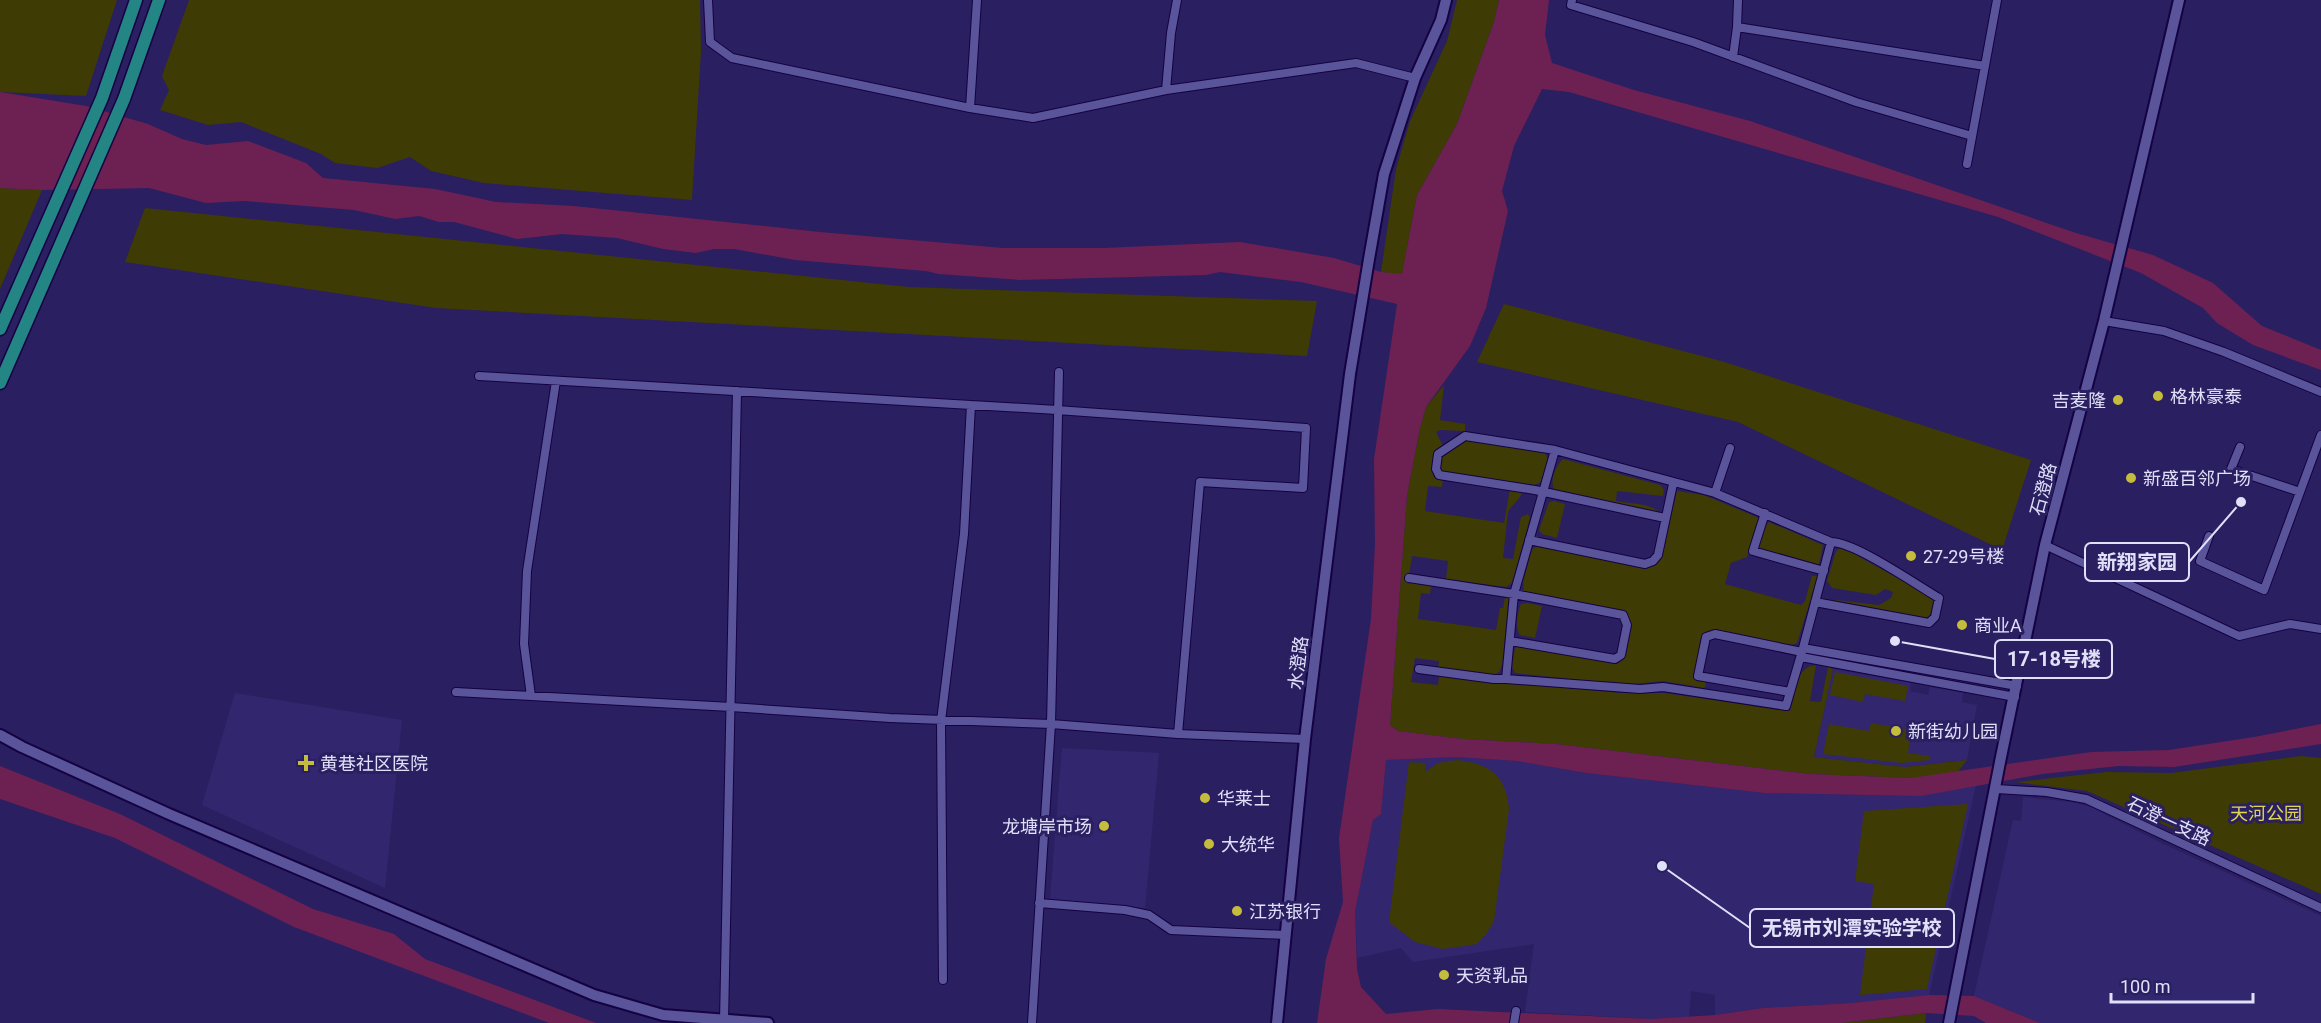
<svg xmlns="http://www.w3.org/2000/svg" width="2321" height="1023" font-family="Roboto,'Noto Sans SC',sans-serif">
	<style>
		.built { fill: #32276f }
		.green { fill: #3f3b04 }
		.water { fill: #6d2152 }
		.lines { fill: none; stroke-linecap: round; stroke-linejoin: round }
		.street-casing { stroke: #150242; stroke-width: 10 }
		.secondary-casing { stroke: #150242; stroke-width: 14 }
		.primary-casing { stroke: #150242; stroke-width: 15 }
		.street { stroke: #5a559a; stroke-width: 8 }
		.secondary { stroke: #5a559a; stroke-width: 10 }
		.primary { stroke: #248585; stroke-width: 12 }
		.poi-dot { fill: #c5bc3d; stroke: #2a1f60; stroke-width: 2 }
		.labels { text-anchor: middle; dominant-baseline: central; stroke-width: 6; stroke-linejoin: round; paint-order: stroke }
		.poi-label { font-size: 18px; fill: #e0e0f9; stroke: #2a1f60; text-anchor: start }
		.street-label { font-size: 18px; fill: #e0e0f9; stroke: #2a1f60 }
		.park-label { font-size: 18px; fill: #e0d652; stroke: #2a1f60 }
		.leader { fill: none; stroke: #e0e0f9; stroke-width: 2 }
		.callout-dot { fill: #e0e0f9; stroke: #2a1f60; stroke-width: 2 }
		.callout { fill: #2a1f60; stroke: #e0e0f9; stroke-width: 2 }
		.callout-label { font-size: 20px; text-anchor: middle; font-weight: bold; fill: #e0e0f9 }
	</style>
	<rect width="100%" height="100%" fill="#2a1f60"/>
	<!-- built -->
	<path class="built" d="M1833,669L1911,683L1910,691L1928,695L1930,687L1963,693L1962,702L1977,705L1967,760L1905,767L1814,757Z
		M235,693L402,720L385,888L202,805Z
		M1062,748L1159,753L1145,908L1050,899Z
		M1455,757L1517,761L1586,773L1764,793L1921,796L1976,785L1929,995L1851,1003L1763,1008L1715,1015V995L1691,991L1689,1017L1651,1019L1525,1012L1534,944L1413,962L1401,948L1357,958L1355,912L1373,820L1381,813L1386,760Z
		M2023,797L2071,802L2091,807L2157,841L2321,916V1023H2040L1974,996L2013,820L2021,821Z"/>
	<!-- green -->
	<path class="green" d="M0,0H117L86,96L0,92Z
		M189,0H700L701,51L692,200L484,183L431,171L410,157L377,168L335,163L321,154L241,122L208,125L160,110L169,90L162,76Z
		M1457,0H1499L1494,22L1457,124L1417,195L1402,275L1381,272L1396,169L1410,121L1447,41Z
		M0,188L42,190L0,289Z
		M145,208L909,287L1317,301L1307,356L436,308L125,262Z
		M1504,304L1721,361L2031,460L2002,550L1738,422L1477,362Z
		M1444,385L1440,420L1465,424V431L1440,430L1436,432L1443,446C1432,453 1432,465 1434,477L1443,479L1442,487L1428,486L1425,511L1504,523L1510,489L1522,493C1519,500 1512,505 1508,512L1503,558L1513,559L1521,517L1528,514L1530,518L1512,583L1506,587L1446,579L1448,561L1412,556L1408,582L1431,585L1430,594L1421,593L1418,619L1496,630L1500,608H1503L1505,597L1509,598L1502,666L1499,672L1494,676L1438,669L1439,661L1415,658L1411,682L1438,685L1439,676L1621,693H1664L1790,711C1796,694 1794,667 1816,665L1810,701L1821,702L1828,667L1833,669L1814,757L1905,767L1967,760L1957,773L1910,778L1810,774L1556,744L1463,739L1398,731L1390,725L1407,495L1420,428L1426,407Z
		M1466,439L1544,451L1548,459L1543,481L1534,485L1443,473L1440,469L1442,454Z
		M1563,459L1660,485L1664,490L1663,496L1617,491L1616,501C1628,504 1652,502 1660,514L1555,492C1549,481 1555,467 1563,459Z
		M1677,491L1704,495L1759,518L1747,557L1731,563L1725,584L1801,605L1805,601L1812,576H1818L1797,643L1792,645L1714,632L1703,636L1693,678L1705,681L1706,685L1704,688L1663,681L1627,685L1515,673L1512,667L1515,648L1520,645L1616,661L1628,630L1630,619L1624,612L1524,592L1523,582L1532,549L1540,545L1649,567L1658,563L1662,555Z
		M1554,501L1565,504L1557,538L1542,534L1539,530L1549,502Z
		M1769,522L1823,545L1819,565L1813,566L1759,549C1758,540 1762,529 1769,522Z
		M1842,547L1931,597L1934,602L1930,616L1924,618L1828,599L1879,605L1891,598L1893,592L1885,589L1876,595L1832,588L1827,581L1836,551Z
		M1527,603L1542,606L1535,638L1520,635C1515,627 1517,613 1521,604Z
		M1835,672L1908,686L1905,701L1865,694L1863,702L1830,695Z
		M1871,723L1912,730L1908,753L1930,756L1929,760L1902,763L1823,754L1829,724L1869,731Z
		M2301,756L2321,758V894L2087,791L2015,782L2106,772L2171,773Z
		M1457,760C1490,764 1506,775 1509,809L1494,921L1487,933L1477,944L1443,949L1415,942L1389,922L1409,762L1425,763V772L1438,763Z
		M1968,804L1927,989L1860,995L1874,884L1855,881L1864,811Z
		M1926,1013L1925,1023H1841Z"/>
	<!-- water -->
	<path class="water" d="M1499,0H1549L1545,35L1552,63L1634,90L1750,121L2076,233L2153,255L2213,283L2262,326L2321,350V370L2253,345L2217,323L2203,308L2141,273L1998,217L1569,92L1542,89L1514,146L1502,191L1508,211L1486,308L1470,346L1426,407L1420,428L1407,495L1390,725L1398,731L1463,739L1556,744L1810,774L1910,778L2091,752L2169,750L2254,737L2321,724V744L2174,767L2119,766L2042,774L1921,796L1764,793L1586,773L1517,761L1455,757L1386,760L1381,814L1373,820L1355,912L1357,969L1361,987L1386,1014L1438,1009L1651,1019L1715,1015L1763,1008L1851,1003L1929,995L1974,996L2040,1023H1986L1974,1016L1926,1013L1841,1023H1317L1326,959L1343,902L1339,838L1371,619L1375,544L1374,459L1397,304L1301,282L1220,272L1206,275L1020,280L939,274L926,271L795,260L734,249H714L696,253L663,249L617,238L562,234L517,239L454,222H439L419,216L395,219L354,210L245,201L206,203L149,188L42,190L0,188V92L86,106L148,124L182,139L206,145L248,141L306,163L323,178L435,189L496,202L574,206L820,232L1003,248H1104L1240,242L1334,258L1381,272L1402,274L1417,195L1457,124L1494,22Z
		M0,766L120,814L313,909L394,934L425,959L596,1023H549L294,927L115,838L0,799Z"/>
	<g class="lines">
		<defs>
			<path id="street" d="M708,0L710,42L732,58L970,108L1033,118L1166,90L1356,63L1415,78
				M1572,0L1571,5L1693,42L1856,102L1972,136
				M1737,27L1985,66
				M1733,57L1737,27L1738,0
				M1166,90L1171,33L1177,0
				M970,108L977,0
				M1967,164L1997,0
				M2104,321L2164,331L2224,352L2321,392
				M479,376L1057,410L1306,428L1303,488L1200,482L1178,734
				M2240,447L2231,469L2300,492
				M1555,450L1465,436L1438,454L1436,469L1439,475L1535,490L1665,518
				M1715,493L1730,448
				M1765,513L1753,551L1824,571
				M2209,536L2200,561L2264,590L2321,435
				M1529,540L1645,564L1653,561L1658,555L1673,484
				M2045,545L2239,636L2290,624L2321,629
				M1409,578L1514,594L1623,615L1627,625L1621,655L1615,659L1510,641
				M1815,602L1929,623L1935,617L1939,598C1915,584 1855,542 1831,542
				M1803,648L1786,706L1663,687L1640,689L1506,679L1514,594L1555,450L1715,493L1831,542L1803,648L2017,686
				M1801,657L2015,697
				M1419,669L1494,679H1506
				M456,692L731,707L890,718L1051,724L1178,734L1305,739
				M1790,692L1698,676L1706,637L1715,634L1802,652
				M531,696L524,644L527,571L556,381
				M1996,789L2047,792L2086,799L2321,908
				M1039,903L1125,910L1149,915L1171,930L1286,935
				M943,980L941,721L964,534L971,405
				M724,1021L737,391
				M1032,1023L1051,724L1059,372
				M1514,1023L1516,1011"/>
			<path id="secondary" d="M0,735L22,747L169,814L594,995L663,1015L768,1023
				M1277,1023L1305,739L1350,374L1369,259L1384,174L1415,78L1441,20L1446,0
				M1949,1023L2001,757L2045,545L2104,321L2179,0"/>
			<path id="primary" d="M0,329L102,98L136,0
				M0,383L124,99L159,0"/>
		</defs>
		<!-- street casing -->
		<use href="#street" class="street-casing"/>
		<!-- secondary casing -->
		<use href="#secondary" class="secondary-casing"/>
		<!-- primary casing -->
		<use href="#primary" class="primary-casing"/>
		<!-- street -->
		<use href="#street" class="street"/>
		<!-- secondary -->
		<use href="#secondary" class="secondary"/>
		<!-- primary -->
		<use href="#primary" class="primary"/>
	</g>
	<!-- markers -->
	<g class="poi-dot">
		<circle cx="2158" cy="396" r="6"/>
		<circle cx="2118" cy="400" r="6"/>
		<circle cx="2131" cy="478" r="6"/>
		<circle cx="1911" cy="556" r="6"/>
		<circle cx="1962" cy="625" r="6"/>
		<circle cx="1896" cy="731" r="6"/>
		<path d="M303 754h6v6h6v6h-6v6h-6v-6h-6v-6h6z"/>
		<circle cx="1205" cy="798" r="6"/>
		<circle cx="1104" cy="826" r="6"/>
		<circle cx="1209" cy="844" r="6"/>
		<circle cx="1237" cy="911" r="6"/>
		<circle cx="1444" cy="975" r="6"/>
	</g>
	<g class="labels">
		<!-- poi labels -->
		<g class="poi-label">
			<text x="2170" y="396">格林豪泰</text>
			<text x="2106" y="400" text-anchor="end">吉麦隆</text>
			<text x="2143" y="478">新盛百邻广场</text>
			<text x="1923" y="556">27-29号楼</text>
			<text x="1974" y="625">商业A</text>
			<text x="1908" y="731">新街幼儿园</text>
			<text x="320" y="763">黄巷社区医院</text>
			<text x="1217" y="798">华莱士</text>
			<text x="1092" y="826" text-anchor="end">龙塘岸市场</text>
			<text x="1221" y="844">大统华</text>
			<text x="1249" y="911">江苏银行</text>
			<text x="1456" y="975">天资乳品</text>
		</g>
		<!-- street labels -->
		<g class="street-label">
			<text transform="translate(2043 489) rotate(-75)">石澄路</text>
			<text transform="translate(1298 663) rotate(-83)">水澄路</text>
			<text transform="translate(2169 821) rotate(25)">石澄一支路</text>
		</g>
		<!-- park labels -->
		<g class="park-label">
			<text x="2266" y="813">天河公园</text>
		</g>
	</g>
	<!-- callouts -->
	<path class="leader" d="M2241 502L2189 562M1895 641L1995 659M1662 866L1750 928"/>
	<g class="callout-dot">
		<circle cx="2241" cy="502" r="6"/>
		<circle cx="1895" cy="641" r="6"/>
		<circle cx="1662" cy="866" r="6"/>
	</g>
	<g class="callout">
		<rect x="2085" y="543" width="104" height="38" rx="6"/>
		<rect x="1995" y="640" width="117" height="38" rx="6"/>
		<rect x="1750" y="909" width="204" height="38" rx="6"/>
	</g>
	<g class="callout-label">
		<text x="2137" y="569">新翔家园</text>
		<text x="2054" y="666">17-18号楼</text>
		<text x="1852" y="935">无锡市刘潭实验学校</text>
	</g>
	<!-- scale -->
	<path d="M2111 993v9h142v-9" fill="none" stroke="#e0e0f9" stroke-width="3"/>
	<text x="2120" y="993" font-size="18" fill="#e0e0f9" stroke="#2a1f60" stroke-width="4.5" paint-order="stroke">100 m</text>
</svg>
